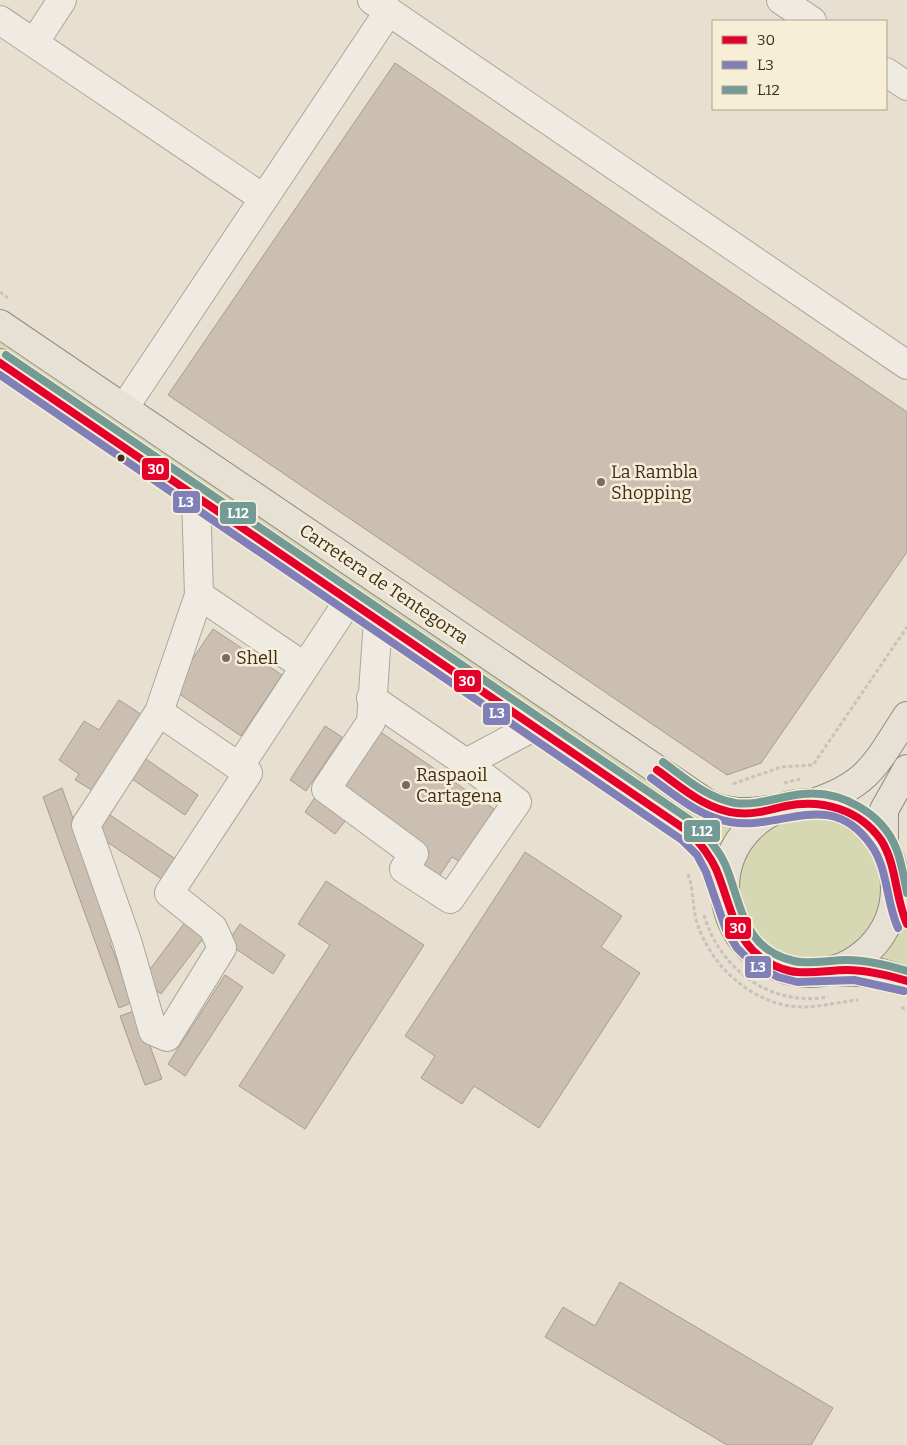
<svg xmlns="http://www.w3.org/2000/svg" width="907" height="1445" font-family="Bitter,serif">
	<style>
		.green { fill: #d6d7b3 }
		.building { fill: #cbbfb2; stroke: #a89c90 }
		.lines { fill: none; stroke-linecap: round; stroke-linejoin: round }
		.minor-casing { stroke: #ada599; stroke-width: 30 }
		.major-casing { stroke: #928b80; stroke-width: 30 }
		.path { stroke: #c8c2b9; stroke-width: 3; stroke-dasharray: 4 2.5; stroke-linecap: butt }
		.minor { stroke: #efebe3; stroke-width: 28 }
		.major { stroke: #e6e1d4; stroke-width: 28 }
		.bus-1-casing { stroke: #f7eed8; stroke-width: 11 }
		.bus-2-casing { stroke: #f7eed8; stroke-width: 11 }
		.bus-3-casing { stroke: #f7eed8; stroke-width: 11 }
		.bus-1 { stroke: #e4002b; stroke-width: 8 }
		.bus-2 { stroke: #817fb8; stroke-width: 8 }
		.bus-3 { stroke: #749a96; stroke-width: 8 }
		.bus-dot { fill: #3d2e20; stroke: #f7eed8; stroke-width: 2 }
		.poi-dot { fill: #786c5e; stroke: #f7eed8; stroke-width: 2 }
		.labels { text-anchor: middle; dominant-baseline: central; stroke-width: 5; stroke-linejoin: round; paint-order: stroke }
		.poi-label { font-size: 18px; fill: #3d2e20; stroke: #f7eed8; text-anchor: start }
		.street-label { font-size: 18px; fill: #3d2e20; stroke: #f7eed8 }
		.line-badge { stroke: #f7eed8; stroke-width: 2 }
		.badge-label { font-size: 14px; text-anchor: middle; font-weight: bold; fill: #fff }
	</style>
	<rect width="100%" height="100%" fill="#e7e0d1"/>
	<!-- green -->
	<path class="green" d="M0,324L708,804L777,809L806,803L837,807L864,823L884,847L893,869L900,910L907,924V981L826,971L801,973L784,969L768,962L750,949L733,925L710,855L0,362Z"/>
	<!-- building -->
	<path class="building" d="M395,63L907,412V552L761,763L727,775L168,395Z
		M213,629L282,675L241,736L172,689Z
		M119,700L144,716L95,792L75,780L79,774L59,760L84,721L99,730Z
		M325,726L342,737L306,791L290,780Z
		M379,731L494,809L460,862L452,857L436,881L418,870L429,852L340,791Z
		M146,759L198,795L185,815L132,779Z
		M62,788L117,939L110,943L133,1002L119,1008L43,797Z
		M318,793L349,816L335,834L305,812Z
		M107,813L180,862L166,882L94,833Z
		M525,852L622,916L601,947L640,973L539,1128L474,1086L462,1104L421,1078L435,1056L405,1036Z
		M326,881L424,945L305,1129L239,1086L330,945L298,924Z
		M189,917L208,932L161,994L142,980Z
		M240,924L285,955L273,974L227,943Z
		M225,975L243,987L185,1076L168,1064Z
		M137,1010L162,1079L145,1085L120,1016Z
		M620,1282L833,1408L811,1445H727L545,1337L563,1307L595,1326Z"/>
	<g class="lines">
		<defs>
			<path id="minor" d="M372,0L907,365
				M781,0L812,21
				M0,20L263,198
				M34,43L62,0
				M886,72L907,86
				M124,408L389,11
				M199,595L305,667
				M371,698L466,763L517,802L450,899L404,869L414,854L326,789L371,722L378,620
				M159,712L248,773L169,893L213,928L222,948L167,1037L153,1031L127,941L86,825L159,712L199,595L196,496
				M466,763L535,726
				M239,767L349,600"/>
			<path id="major" d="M0,324L708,804C732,816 752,812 778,809
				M0,363L682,826C708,846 720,869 726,900
				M813,803C870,784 876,763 907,716
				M725 888a85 85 0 1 1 170 0a85 85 0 1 1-170 0Z
				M884,847V810L907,769
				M835,971L881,973L907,981"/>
		</defs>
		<!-- minor casing -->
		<use href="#minor" class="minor-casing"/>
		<!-- major casing -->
		<use href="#major" class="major-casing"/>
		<!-- path -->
		<path class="path" d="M0,292L8,298
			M784,783L800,779
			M733,784L781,767L813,765L907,627
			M688,874C694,890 692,907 697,923C712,968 753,1005 801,1007C821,1007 839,1002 858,1000
			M704,915C720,970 771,1007 828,997
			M901,1007L907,1010"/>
		<!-- minor -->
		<use href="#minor" class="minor"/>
		<!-- major -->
		<use href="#major" class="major"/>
		<defs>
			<path id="bus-1" d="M0,363L689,832C700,843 709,854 716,869C734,912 735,957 790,971C809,975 828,970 847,970C868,970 887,975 907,981
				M657,770C681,787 706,810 737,813C753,815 770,810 786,806C822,799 859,809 881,840C897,865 895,898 907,924"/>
			<path id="bus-2" d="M0,375L682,840L697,855L706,872L726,930L737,948L754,965L778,977L797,982L854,980L904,991
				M651,778C676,796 700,817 730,822C782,831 830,787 871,845C888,868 886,902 898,928"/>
			<path id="bus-3" d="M6,355L696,824C707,837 718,849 725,864C742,904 742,949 794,961C811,965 829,960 847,960C867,960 887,965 907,971
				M663,762C685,778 707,798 735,803C758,806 781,796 803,794C841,790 882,813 896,848C902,863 904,878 907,893"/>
		</defs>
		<!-- bus-1 casing -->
		<use href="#bus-1" class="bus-1-casing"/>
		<!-- bus-2 casing -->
		<use href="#bus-2" class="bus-2-casing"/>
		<!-- bus-3 casing -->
		<use href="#bus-3" class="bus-3-casing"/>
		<!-- bus-1 -->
		<use href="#bus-1" class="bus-1"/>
		<!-- bus-2 -->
		<use href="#bus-2" class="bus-2"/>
		<!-- bus-3 -->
		<use href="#bus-3" class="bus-3"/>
	</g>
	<!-- markers -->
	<circle class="bus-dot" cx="121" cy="458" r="4.5"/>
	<g class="poi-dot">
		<circle cx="601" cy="482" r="5"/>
		<circle cx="226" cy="658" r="5"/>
		<circle cx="406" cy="785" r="5"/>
	</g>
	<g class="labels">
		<!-- poi labels -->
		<g class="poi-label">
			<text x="611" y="472">La Rambla<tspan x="611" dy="21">Shopping</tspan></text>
			<text x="236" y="658">Shell</text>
			<text x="416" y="775">Raspaoil<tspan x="416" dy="21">Cartagena</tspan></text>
		</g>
		<!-- street labels -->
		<g class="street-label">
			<text transform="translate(384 584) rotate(34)">Carretera de Tentegorra</text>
		</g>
	</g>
	<g class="line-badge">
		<rect x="141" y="457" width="29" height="24" rx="5" fill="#e4002b"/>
		<rect x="172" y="490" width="29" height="24" rx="5" fill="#817fb8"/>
		<rect x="219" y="501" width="38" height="24" rx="5" fill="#749a96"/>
		<rect x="453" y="669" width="29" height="24" rx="5" fill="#e4002b"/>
		<rect x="482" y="702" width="29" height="24" rx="5" fill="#817fb8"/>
		<rect x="683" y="819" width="38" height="24" rx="5" fill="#749a96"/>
		<rect x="724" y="916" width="28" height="24" rx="5" fill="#e4002b"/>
		<rect x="744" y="955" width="28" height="24" rx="5" fill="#817fb8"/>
	</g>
	<g class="badge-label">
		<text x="156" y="474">30</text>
		<text x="186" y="507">L3</text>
		<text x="238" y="518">L12</text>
		<text x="467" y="686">30</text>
		<text x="497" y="718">L3</text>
		<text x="702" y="836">L12</text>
		<text x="738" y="933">30</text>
		<text x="758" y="972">L3</text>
	</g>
	<!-- legend -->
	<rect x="712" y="20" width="175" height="90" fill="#f7eed8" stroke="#ada18e"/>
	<rect x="722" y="36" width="25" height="8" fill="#e4002b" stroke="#ada18e"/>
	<text x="757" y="45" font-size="15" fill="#3d2e20">30</text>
	<rect x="722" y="61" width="25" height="8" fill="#817fb8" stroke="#ada18e"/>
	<text x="757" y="70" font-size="15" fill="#3d2e20">L3</text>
	<rect x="722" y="86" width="25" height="8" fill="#749a96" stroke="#ada18e"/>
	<text x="757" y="95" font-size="15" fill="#3d2e20">L12</text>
</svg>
